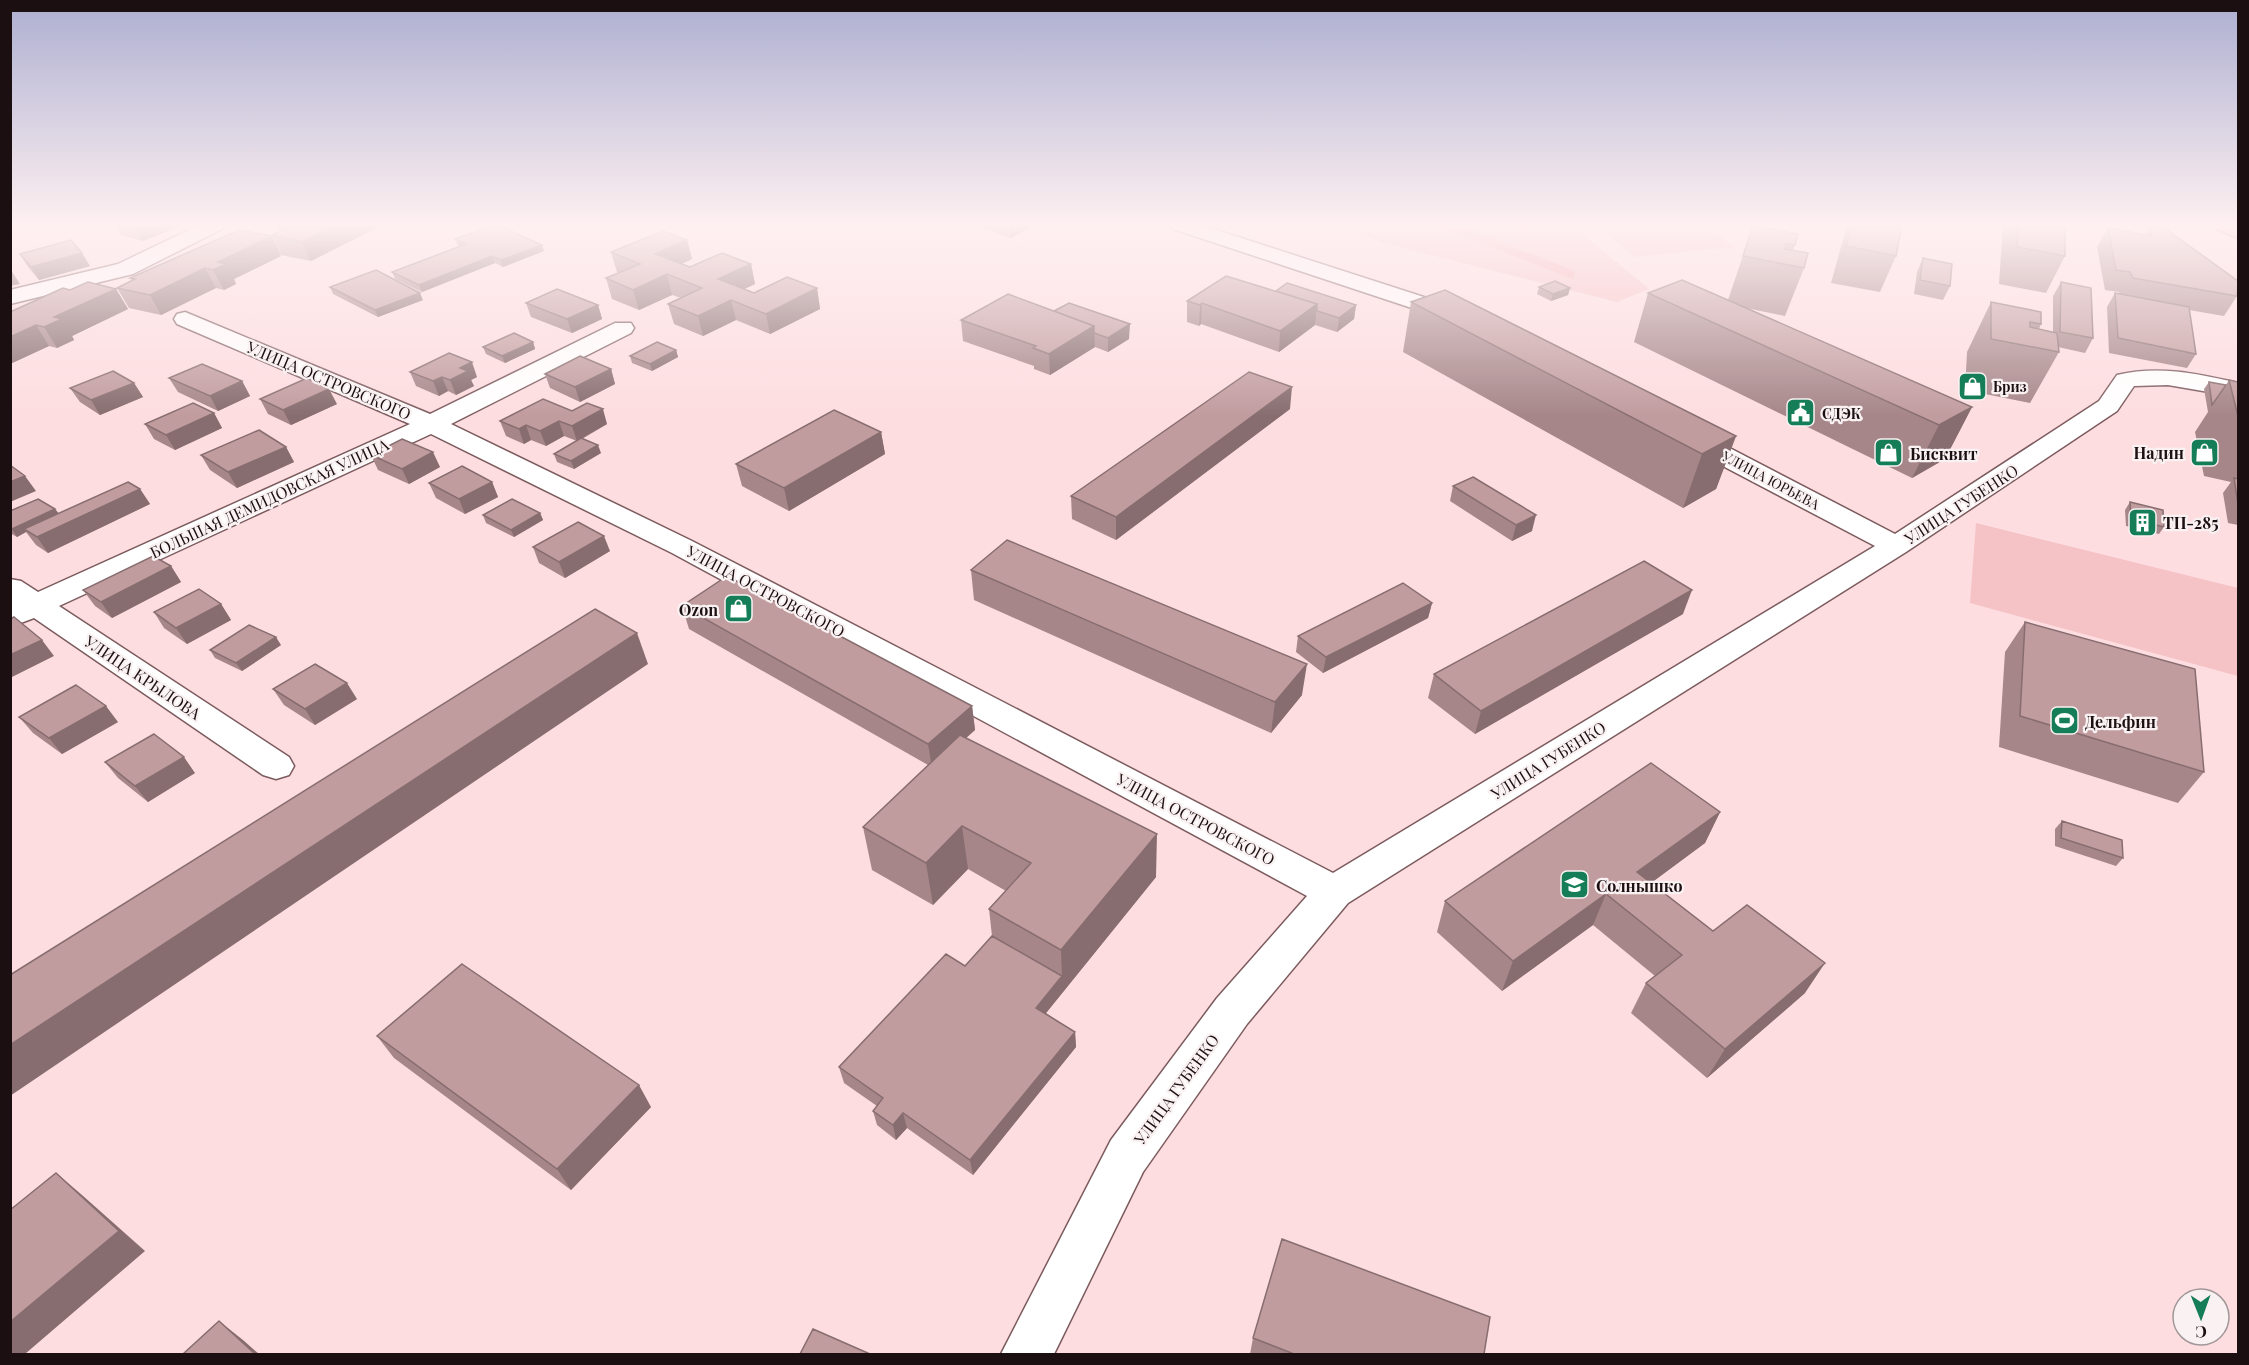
<svg xmlns="http://www.w3.org/2000/svg" width="2249" height="1365" font-family="'Playfair Display',serif">
	<style>
		.green { fill: #f5c2c6 }
		.lines { fill: none; stroke-linecap: round; stroke-linejoin: round }
		.stream { stroke: #f4a7af; stroke-width: 8 }
		.minor-casing { stroke: #7c5b5e; stroke-width: 3 }
		.major-casing { stroke: #af5562; stroke-width: 3 }
		.minor { fill: #fff; fill-rule: evenodd }
		.major { fill: #feafbb; fill-rule: evenodd }
		.wall { fill: #a68689 }
		.shaded-wall { fill: #876d6f }
		.building { fill: #c19c9f; stroke: #876d6f; stroke-width: 1.5 }
		.labels { text-anchor: middle; dominant-baseline: central; stroke-width: 4.5; stroke-linejoin: round; paint-order: stroke }
		.far-poi-label { font-size: 14px; font-weight: bold; fill: #1c0f11; stroke: #f9f1f2; text-anchor: start }
		.far-street-label { font-size: 14px; fill: #1c0f11; stroke: #f9f1f2 }
		.street-label { font-size: 16px; fill: #1c0f11; stroke: #f9f1f2 }
		.poi-label { font-size: 16px; font-weight: bold; fill: #1c0f11; stroke: #f9f1f2; text-anchor: start }
	</style>
	<rect width="100%" height="100%" fill="#fddde0"/>
	<!-- green -->
	<path class="green" d="M1336,225H1572L1649,289L1617,302L1383,243Z
		M1597,225H1705L1734,247L1634,257Z
		M1976,523L2238,588V676L1970,603Z"/>
	<g class="lines">
		<!-- stream -->
		<path class="stream" d="M1447,225L1571,274"/>
		<defs>
			<path id="minor" d="M199,225H225L222,229L133,274L10,304V290L118,264Z
				M1170,225H1201L1464,310L1467,315L1464,320H1448L1173,229Z
				M185,312L430,414L615,323H631L634,328L631,333L451,424L692,541L1333,873L1875,546L1679,443L1675,437L1679,431L1688,429L1697,431L1895,534L2099,401L2117,375C2159,365 2198,374 2238,383V397L2168,385L2134,386L2117,411L1906,552L1348,903L1247,1024L1143,1172L1054,1354H1001L1111,1140L1217,998L1307,896L672,553L431,434L59,606L289,757L294,766L289,775L276,779L263,775L34,618L10,627V579L21,581L38,592L410,424L177,324L174,319L177,314Z"/>
			<path id="major" d="M2214,225H2238V238L2217,229Z"/>
		</defs>
		<!-- minor casing -->
		<use href="#minor" class="minor-casing"/>
		<!-- major casing -->
		<use href="#major" class="major-casing"/>
		<!-- minor -->
		<use href="#minor" class="minor"/>
		<!-- major -->
		<use href="#major" class="major"/>
	</g>
	<!-- wall -->
	<path class="wall" d="M116,225H174L176,228L143,241L121,235Z
		M382,225L311,261L281,255L272,235L281,231L279,227Z
		M973,225H1034L1011,238Z
		M1847,225H1902L1896,256L1880,292L1831,283Z
		M2003,225H2065V256L2046,293L1999,284Z
		M2151,225L2237,296L2224,316L2189,310L2196,354L2187,368L2109,353L2107,307L2115,293L2119,294V292L2105,290L2097,247L2108,228L2145,235Z
		M1753,226L1798,234L1793,250L1804,268L1785,316L1746,308L1972,407L1945,459L1912,478L1634,342L1648,293L1728,300Z
		M272,236L281,256L234,279L236,284L224,290L216,288L161,315L129,308L117,288L132,281L130,278Z
		M455,239L544,251L503,267L495,263L422,292L395,279L392,272L460,246H458Z
		M687,240L692,259L681,264L690,267L751,264L755,284L744,289L754,293L817,288L820,309L770,334L736,320L703,336L674,324L668,304L681,298L672,295L639,310L612,299L606,278L619,273L617,272L611,252Z
		M20,254L90,266L39,280L28,267Z
		M1923,258L1950,286L1943,300L1914,294L1917,272Z
		M2061,282L2093,338L2085,353L2058,347L2059,352L2030,403L1965,390L1967,352L1991,302L2041,324L2039,329L2053,332V296Z
		M330,287L423,300L378,317L333,294Z
		M1539,287L1570,288L1568,295L1551,301L1537,294Z
		M116,289L128,309L72,336L74,340L57,348L49,346L10,364V312L70,290Z
		M1276,291L1356,305L1354,319L1337,332L1315,325L1279,352L1201,324L1199,326L1187,322V301Z
		M1008,294L1129,339L1108,352L1095,347L1050,375L1034,369V366L963,341L961,320Z
		M1411,302L1736,436L1716,489L1683,508L1403,352Z
		M526,303L598,305L602,319L572,333L531,317Z
		M533,342L535,349L505,363L486,354L483,347Z
		M676,350L678,357L652,371L632,363L630,356Z
		M611,369L615,384L580,402L550,388L545,374Z
		M410,372L477,377L471,380L474,386L456,395L448,391L439,396L416,386Z
		M169,378L242,381L250,396L218,411L178,392Z
		M2229,380L2238,382V525L2228,523L2223,493L2231,482L2204,476L2195,432L2208,412L2204,389L2209,382L2226,385Z
		M134,383L143,397L100,415L80,402L70,388Z
		M260,399L337,404L291,425L268,414Z
		M1290,409L1116,540L1072,519L1071,496Z
		M572,411L607,424L582,439L601,453L574,469L557,462L554,454L577,441L564,436L546,446L531,440L524,444L506,436L500,421Z
		M214,413L222,428L175,450L154,439L145,424Z
		M881,432L885,454L789,511L742,486L736,464Z
		M286,447L294,462L237,488L210,470L201,455Z
		M371,455L440,467L409,484L378,470Z
		M492,482L498,497L465,514L436,498L429,483Z
		M1453,486L1532,531L1512,541L1450,501Z
		M140,489L150,504L48,553L36,545L26,532L17,537L10,533V511L55,509L59,514Z
		M2130,502L2164,527L2159,534L2126,526L2125,510Z
		M540,513L543,520L514,537L486,523L483,515Z
		M533,547L610,551L565,578L539,563Z
		M171,566L181,582L112,618L95,606L83,590Z
		M971,570L1302,695L1271,733L974,600Z
		M1432,603L1428,618L1323,673L1296,652L1298,636Z
		M221,604L231,620L187,644L164,628L154,612Z
		M682,606L972,706L975,730L966,738L1156,877L1046,1013L1075,1032L1076,1047L973,1175L907,1128L896,1140L877,1125L873,1111L877,1106L844,1083L839,1067L965,966L992,936L989,909L1006,891L968,869L933,905L872,870L863,827L928,765L689,629Z
		M1683,614L1475,734L1428,698L1434,674Z
		M2025,622L2204,772L2178,803L1999,747L2005,652Z
		M281,645L242,671L215,658L210,650Z
		M273,689L357,699L315,725L284,705Z
		M19,717L118,722L62,754L33,733Z
		M105,762L195,773L148,802L118,778Z
		M1720,812L1705,843L1651,883L1713,931L1805,993L1707,1078L1631,1013L1646,983L1655,976L1593,925L1502,991L1437,932L1445,901Z
		M2062,821L2123,858L2116,866L2055,846V829Z
		M377,1036L651,1107L571,1190L394,1058Z
		M1253,1338L1484,1354H1250Z"/>
	<!-- shaded-wall -->
	<path class="shaded-wall" d="M144,225H174L176,228L143,241L136,228Z
		M335,225H382L311,261L302,242Z
		M1010,225H1034L1011,238Z
		M272,236L281,256L234,279L236,284L224,290L213,270L218,262Z
		M687,240L692,259L660,274L655,254Z
		M542,245L544,251L503,267L501,260Z
		M82,253L90,266L39,280L31,267Z
		M492,256L495,263L422,292L419,285Z
		M751,264L755,284L723,299L718,279Z
		M205,268L216,288L161,315L150,295Z
		M10,270H11L20,284L10,286Z
		M667,274L672,295L639,310L633,290Z
		M817,288L820,309L770,334L766,314Z
		M1570,288L1568,295L1551,301L1553,294Z
		M116,289L128,309L72,336L74,340L57,348L44,327L54,317Z
		M420,293L423,300L378,317L375,310Z
		M731,300L736,320L703,336L698,316Z
		M1202,303L1201,324L1199,326L1200,305Z
		M1317,304L1315,325L1279,352L1280,331Z
		M598,305L602,319L572,333L567,319Z
		M1356,305L1354,319L1337,332L1339,318Z
		M1130,324L1129,339L1108,352V338Z
		M36,325L49,346L10,364V337Z
		M1094,326L1095,347L1050,375L1049,354Z
		M533,342L535,349L505,363L502,356Z
		M676,350L678,357L652,371L650,364Z
		M472,362L477,377L471,380L474,386L456,395L450,380L460,368Z
		M611,369L615,384L580,402L575,387Z
		M442,377L448,391L439,396L433,381Z
		M242,381L250,396L218,411L210,396Z
		M134,383L143,397L100,415L91,400Z
		M1292,387L1290,409L1116,540V517Z
		M329,389L337,404L291,425L283,410Z
		M1972,407L1945,459L1912,478L1939,425Z
		M603,409L607,424L577,441L572,426Z
		M214,413L222,428L175,450L166,435Z
		M559,421L564,436L546,446L540,431Z
		M526,425L531,440L524,444L519,429Z
		M881,432L885,454L789,511L784,488Z
		M1736,436L1716,489L1683,508L1702,454Z
		M598,445L601,453L574,469L571,461Z
		M286,447L294,462L237,488L228,472Z
		M433,452L440,467L409,484L402,469Z
		M25,476L36,491L10,502V482Z
		M492,482L498,497L465,514L459,499Z
		M140,489L150,504L48,553L37,537Z
		M55,509L61,516L24,529L26,532L17,537L12,529Z
		M540,513L543,520L514,537L511,530Z
		M1536,515L1532,531L1512,541L1516,525Z
		M604,536L610,551L565,578L559,562Z
		M171,566L181,582L112,618L101,602Z
		M1692,590L1683,614L1475,734L1481,711Z
		M1432,603L1428,618L1323,673L1326,657Z
		M221,604L231,620L187,644L176,628Z
		M637,633L648,664L10,1096V1045Z
		M276,637L281,645L242,671L236,663Z
		M42,640L54,656L10,678V655Z
		M1307,664L1302,695L1271,733L1275,702Z
		M347,683L357,699L315,725L305,709Z
		M106,706L118,722L62,754L49,738Z
		M972,706L975,730L932,768L928,744Z
		M184,757L195,773L148,802L135,786Z
		M1720,812L1705,843L1624,903L1637,872Z
		M962,826L968,869L933,905L926,863Z
		M1157,834L1156,877L1038,1023L1036,1008L1062,976L1061,950Z
		M1606,894L1593,925L1502,991L1513,961Z
		M1825,963L1805,993L1707,1078L1725,1049Z
		M1075,1032L1076,1047L973,1175L970,1160Z
		M639,1085L651,1107L571,1190L557,1169Z
		M903,1113L907,1128L896,1140L893,1125Z
		M56,1173L82,1195L145,1251L25,1354H10V1322Z
		M219,1321L243,1340L259,1354H255Z"/>
	<!-- building -->
	<path class="building" d="M126,225H144L136,228Z
		M282,225H335L302,242L272,235L287,228L279,227Z
		M494,225H498L542,245L501,260L492,256L419,285L392,272L466,244L455,239Z
		M1852,225H1902L1896,256L1846,246Z
		M2018,225H2065V256L2017,247Z
		M2151,225L2163,227L2238,281L2237,296L2133,278L2130,272L2116,270L2108,228L2152,236Z
		M1753,226L1798,234L1795,245L1786,244L1785,249L1808,253L1804,268L1743,256Z
		M239,230L272,236L218,262L226,264L213,270L205,268L150,295L117,288L135,279L130,278Z
		M663,231L687,240L655,254L690,267L722,253L751,264L718,279L754,293L787,277L817,288L766,314L731,300L698,316L668,304L702,288L667,274L633,290L606,278L640,264L611,252Z
		M71,240L82,253L31,267L20,254Z
		M1923,258L1952,264L1950,286L1920,280Z
		M376,270L420,293L375,310L330,287Z
		M1226,276L1317,304L1280,331L1202,303L1200,305L1187,301Z
		M1682,280L1972,407L1939,425L1648,293Z
		M1555,281L1570,288L1553,294L1539,287Z
		M88,282L116,289L54,317L62,319L44,327L36,325L10,337V312L63,288L70,290Z
		M2061,282L2091,288L2093,338L2060,332Z
		M1287,283L1356,305L1339,318L1317,311V304L1276,291Z
		M557,289L598,305L567,319L526,303Z
		M1445,290L1736,436L1702,454L1411,302Z
		M2115,293L2189,307L2196,354L2118,338Z
		M1008,294L1094,326L1049,354L1033,348L1036,346L961,320Z
		M1991,302L2041,312V324L2030,322V327L2057,333L2059,352L1991,339Z
		M1069,303L1130,324L1108,338L1094,333V326L1054,311Z
		M514,333L533,342L502,356L483,347Z
		M657,342L676,350L650,364L630,356Z
		M449,353L472,362L460,368L468,371L450,380L442,377L433,381L410,372Z
		M580,356L611,369L575,387L545,374Z
		M202,364L242,381L210,396L169,378Z
		M113,371L134,383L91,400L70,388Z
		M1249,372L1292,387L1116,517L1071,496Z
		M307,378L329,389L283,410L260,399Z
		M2229,380L2238,382V416Z
		M2209,382L2226,385L2212,405Z
		M543,399L572,411L587,403L603,409L572,426L559,421L540,431L526,425L519,429L500,421Z
		M193,403L214,413L166,435L145,424Z
		M834,410L881,432L784,488L736,464Z
		M259,430L286,447L228,472L201,455Z
		M581,438L598,445L571,461L554,454Z
		M402,439L433,452L402,469L371,455Z
		M10,465L25,476L10,482Z
		M462,466L492,482L459,499L429,483Z
		M1473,477L1536,515L1516,525L1453,486Z
		M2234,478L2238,479V504Z
		M128,482L140,489L37,537L24,529Z
		M38,499L55,509L12,529L10,528V511Z
		M512,499L540,513L511,530L483,515Z
		M2130,502L2163,510L2164,527L2131,519Z
		M578,522L604,536L559,562L533,547Z
		M1007,540L1307,664L1275,702L971,570Z
		M153,556L171,566L101,602L83,590Z
		M1644,561L1692,590L1481,711L1434,674Z
		M727,576L972,706L928,744L682,606Z
		M1403,583L1432,603L1326,657L1298,636Z
		M199,589L221,604L176,628L154,612Z
		M595,609L637,633L10,1045V975Z
		M14,617L42,640L10,655V619Z
		M2025,622L2195,669L2204,772L2020,716Z
		M249,625L276,637L236,663L210,650Z
		M315,664L347,683L305,709L273,689Z
		M76,685L106,706L49,738L19,717Z
		M154,734L184,757L135,786L105,762Z
		M960,735L1157,834L1061,950L989,909L1031,863L962,826L926,863L863,827Z
		M1651,763L1720,812L1637,872L1713,931L1747,905L1825,963L1725,1049L1646,983L1682,955L1606,894L1513,961L1445,901Z
		M2062,821L2122,840L2123,858L2061,838Z
		M992,936L1062,976L1036,1008L1075,1032L970,1160L903,1113L893,1125L873,1111L883,1098L839,1067L946,954L965,966Z
		M462,964L639,1085L557,1169L377,1036Z
		M56,1173L119,1231L10,1322V1210Z
		M1282,1239L1490,1317L1484,1354H1294L1253,1338Z
		M219,1321L255,1354H183Z
		M813,1329L870,1354H800Z"/>
	<!-- sky -->
	<linearGradient id="sky" x2="0" y2="1"><stop stop-color="#adafd1"/><stop offset="0.54" stop-color="#fef0f1"/><stop offset="1" stop-color="#fef0f1" stop-opacity="0"/></linearGradient>
	<rect width="2249" height="416" fill="url(#sky)"/>
	<!-- icons -->
	<defs>
		<symbol id="shop-square" viewBox="-11 -11 22 22"><rect x="-9" y="-9" width="18" height="18" rx="4" fill="#157e58" stroke="#f9f1f2"/><path d="M-5-2.5h2.3a2.7 3.5 0 0 1 5.4 0H5L5.5 6h-11ZM-1.5-2.5h3a1.5 2.3 0 0 0-3 0Z" fill="#fff"/></symbol>
		<symbol id="civic-square" viewBox="-11 -11 22 22"><rect x="-9" y="-9" width="18" height="18" rx="4" fill="#157e58" stroke="#f9f1f2"/><path d="M-.6-6.5H3V-4.5H.6V-3L4-1V1h2V6H-6V1h2V-1L-.6-3ZM-1.2 2.5V6h2.4V2.5Z" fill="#fff"/></symbol>
		<symbol id="building-square" viewBox="-11 -11 22 22"><rect x="-9" y="-9" width="18" height="18" rx="4" fill="#157e58" stroke="#f9f1f2"/><path d="M-4-6H4V6H1V3H-1V6H-4ZM-2.5-4.3h1.7v1.8h-1.7ZM.8-4.3h1.7v1.8H.8ZM-2.5-1h1.7V.8h-1.7ZM.8-1h1.7V.8H.8Z" fill="#fff"/></symbol>
		<symbol id="stadium-square" viewBox="-11 -11 22 22"><rect x="-9" y="-9" width="18" height="18" rx="4" fill="#157e58" stroke="#f9f1f2"/><path d="M0-5a6.5 5 0 1 0 0 10a6.5 5 0 1 0 0-10ZM-3.5-1.8h7v3.6h-7Z" fill="#fff"/></symbol>
		<symbol id="school-square" viewBox="-11 -11 22 22"><rect x="-9" y="-9" width="18" height="18" rx="4" fill="#157e58" stroke="#f9f1f2"/><path d="M0-5L7-2L0 1L-7-2ZM-4 1L0 2.5L4 1V4Q0 6-4 4Z" fill="#fff"/></symbol>
	</defs>
	<g fill-rule="evenodd">
		<use href="#shop-square" x="1956" y="370" width="33" height="33"/>
		<use href="#civic-square" x="1784" y="396" width="33" height="33"/>
		<use href="#shop-square" x="2188" y="436" width="33" height="33"/>
		<use href="#shop-square" x="1872" y="436" width="33" height="33"/>
		<use href="#building-square" x="2126" y="506" width="33" height="33"/>
		<use href="#shop-square" x="722" y="592" width="33" height="33"/>
		<use href="#stadium-square" x="2048" y="704" width="33" height="33"/>
		<use href="#school-square" x="1558" y="868" width="33" height="33"/>
	</g>
	<g class="labels">
		<!-- far-poi labels -->
		<g class="far-poi-label">
			<text x="1993" y="386">Бриз</text>
			<text x="1822" y="413">СДЭК</text>
		</g>
		<!-- far-street labels -->
		<g class="far-street-label">
			<text transform="translate(1771 480) rotate(28)">УЛИЦА ЮРЬЕВА</text>
		</g>
		<!-- street labels -->
		<g class="street-label">
			<text transform="translate(329 380) rotate(23)">УЛИЦА ОСТРОВСКОГО</text>
			<text transform="translate(269 498) rotate(-25)">БОЛЬШАЯ ДЕМИДОВСКАЯ УЛИЦА</text>
			<text transform="translate(1961 504) rotate(-33)">УЛИЦА ГУБЕНКО</text>
			<text transform="translate(766 591) rotate(28)">УЛИЦА ОСТРОВСКОГО</text>
			<text transform="translate(143 677) rotate(34)">УЛИЦА КРЫЛОВА</text>
			<text transform="translate(1548 760) rotate(-32)">УЛИЦА ГУБЕНКО</text>
			<text transform="translate(1196 819) rotate(28)">УЛИЦА ОСТРОВСКОГО</text>
			<text transform="translate(1176 1089) rotate(-54)">УЛИЦА ГУБЕНКО</text>
		</g>
		<!-- poi labels -->
		<g class="poi-label">
			<text x="2184" y="452" text-anchor="end">Надин</text>
			<text x="1910" y="453">Бисквит</text>
			<text x="2163" y="522">ТП-285</text>
			<text x="718" y="609" text-anchor="end">Ozon</text>
			<text x="2085" y="721">Дельфин</text>
			<text x="1596" y="885">Солнышко</text>
		</g>
	</g>
	<!-- border -->
	<rect width="2249" height="1365" fill="none" stroke="#1c0f11" stroke-width="24"/>
	<!-- north arrow -->
	<g transform="translate(2201 1317) rotate(179)"><circle r="28" fill="#f9f1f2" stroke="#a19798" stroke-width="1.5"/>
	<path d="M0-4.5L10 22L0 15L-10 22Z" fill="#157e58"/>
	<text y="-9" font-size="16" font-weight="bold" text-anchor="middle" fill="#1c0f11">С</text>
	</g>
</svg>
